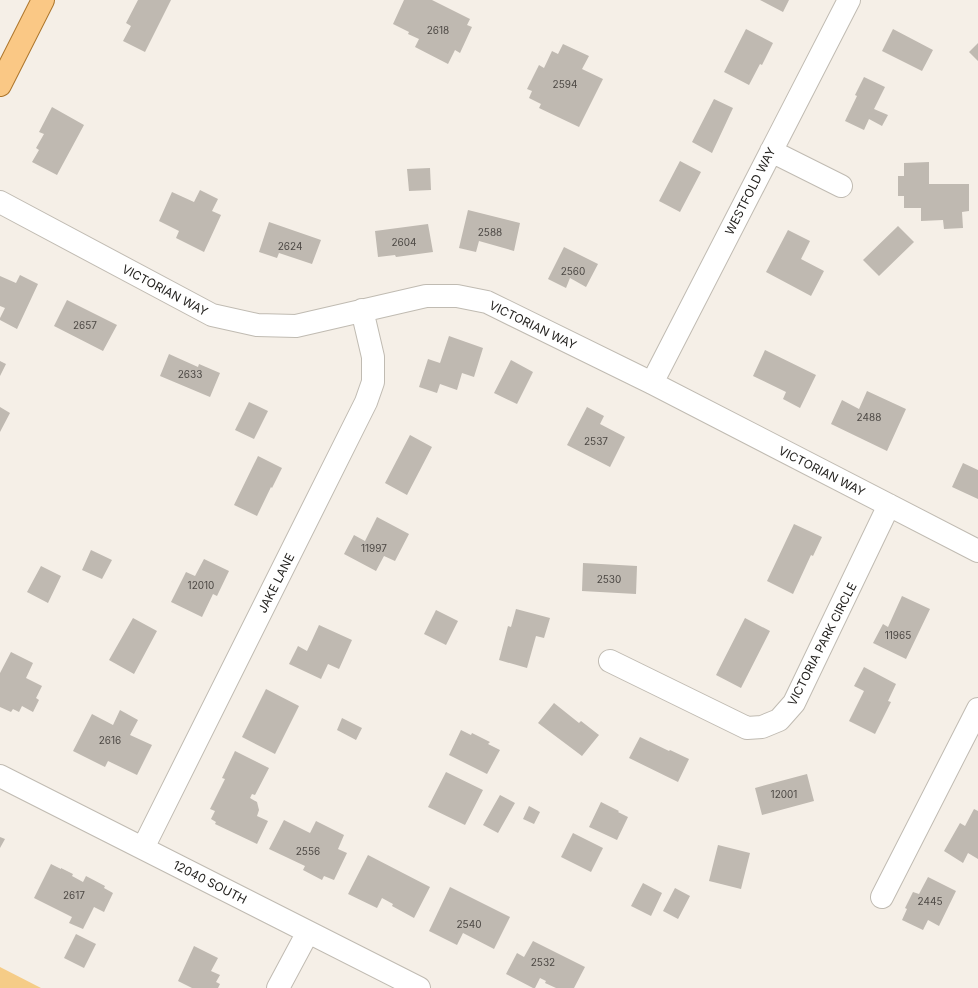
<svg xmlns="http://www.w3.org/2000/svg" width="978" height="988" font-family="Inter,sans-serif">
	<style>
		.green { fill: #f5cc87 }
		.building { fill: #bfb9b1 }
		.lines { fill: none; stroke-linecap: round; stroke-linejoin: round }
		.minor-casing { stroke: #c0bbb2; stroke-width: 24 }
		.major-casing { stroke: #ad762c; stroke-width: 24 }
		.minor { stroke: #fff; stroke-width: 22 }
		.major { stroke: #fac885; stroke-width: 22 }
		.labels { text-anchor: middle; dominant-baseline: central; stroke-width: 3; stroke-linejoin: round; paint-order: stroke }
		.number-label { font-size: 10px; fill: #4c4844 }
		.street-label { font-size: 12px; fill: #252320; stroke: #fff }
	</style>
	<rect width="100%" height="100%" fill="#f5efe7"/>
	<!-- green -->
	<path class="green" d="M0,967L41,988H0Z"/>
	<!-- building -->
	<path class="building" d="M138,0H171L145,52L123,41L131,26L126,23Z
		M404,0H432L470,19L467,25L472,27L460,53L455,50L448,64L415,47L419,39L408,34L409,32L393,24Z
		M760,0H789L783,12Z
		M746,29L773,43L762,65L760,64L749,85L724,72Z
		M893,29L933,50L922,71L882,51Z
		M978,43V61L969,52Z
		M563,44L589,56L582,69L603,79L579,127L539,108L541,104L529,98L532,91L527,89L539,65L544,68L552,51L558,54Z
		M864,77L885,87L874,109L888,115L882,126L869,119L864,130L845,121L857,96L855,95Z
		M714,99L733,108L712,153L692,142Z
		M52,107L84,125L57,175L32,162L39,150L36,148L44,134L39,132Z
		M680,161L701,172L680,212L659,201Z
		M929,162V184H969V211L962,212L963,228L944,229L943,220L921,221V208H904V196H898V176H904V163Z
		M430,168L431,190L409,191L407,169Z
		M200,190L218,199L212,211L221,215L204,252L176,238L179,231L159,221L172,192L194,202Z
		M468,210L520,223L514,251L479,241L476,252L459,248Z
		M269,222L321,240L312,264L279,253L277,258L259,252Z
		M428,224L433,252L396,257L395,255L378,257L375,231Z
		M898,226L914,242L879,276L863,260Z
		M788,230L810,241L801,259L824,271L811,296L766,272Z
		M564,247L598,264L586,287L570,278L566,288L548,279Z
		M20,275L38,284L17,329L0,320V318L5,308L0,306V276L16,283Z
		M67,300L117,325L103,351L54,326Z
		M449,336L483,348L474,377L462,373L457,390L440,384L437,393L419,387L428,359L440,363Z
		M765,350L816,375L800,408L783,399L786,392L753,376Z
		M169,354L198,367L199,364L220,373L210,397L160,376Z
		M511,360L533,372L517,404L494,393Z
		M0,361L6,364L0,376Z
		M867,391L906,409L887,451L831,424L842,400L859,409Z
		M249,402L268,411L254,439L235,430Z
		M0,407L10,413L0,432Z
		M587,407L604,416L600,424L625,437L610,467L567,445Z
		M410,435L432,447L407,495L385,483Z
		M258,456L282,468L272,488L271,487L257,516L234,505Z
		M963,463L978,470V499L952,487Z
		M377,517L409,534L395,561L384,556L376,571L344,554L354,535L365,541Z
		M794,524L822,537L813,556L811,555L793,594L767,581Z
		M91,550L112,560L102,579L82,570Z
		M204,559L229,571L217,596L213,594L202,617L171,602L186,572L195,576Z
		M583,563L637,566L636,594L582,591Z
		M41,566L61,576L48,603L27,592Z
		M902,596L930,609L906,659L873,643L883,624L888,627Z
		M516,609L550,618L544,638L536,636L527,668L499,660L508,626L511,627Z
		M436,610L458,621L446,645L424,634Z
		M133,618L157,631L134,674L109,660Z
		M745,618L770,631L741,688L716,675Z
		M319,625L352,640L339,669L328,664L321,679L289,664L298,646L307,651Z
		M11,652L33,663L26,678L42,686L36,698L39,700L33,712L22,706L19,712L13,709L11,712L0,707V673Z
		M864,667L896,684L888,701L891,702L875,734L849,721L864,691L854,686Z
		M266,689L299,706L275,754L242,737Z
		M554,703L579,723L581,721L599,735L582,756L538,723Z
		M120,710L138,720L130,735L152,745L137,775L108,761L105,767L73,751L92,714L113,725Z
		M342,718L362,728L356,740L337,730Z
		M461,730L471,735L472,733L490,742L488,744L500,750L487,774L449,755Z
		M640,737L669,751L670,750L689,759L678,782L629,758Z
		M235,751L269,768L255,795L252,794L250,798L257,802L259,810L257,816L268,821L257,844L215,824L216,822L211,819L215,811L210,809L225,779L222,778Z
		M446,772L483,790L465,825L428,807Z
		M807,774L814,801L762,815L755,788Z
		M500,795L515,803L498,833L483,825Z
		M601,802L619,811L618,812L628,817L617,840L589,827Z
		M529,806L540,812L534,824L523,819Z
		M974,809L978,811V859L968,853L963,863L944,851L960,823L965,826Z
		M284,820L310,833L316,821L344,835L338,849L347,853L334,880L324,876L322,880L303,870L305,866L269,849Z
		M573,833L603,848L591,872L561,857Z
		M0,837L5,839L0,848Z
		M718,845L750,853L741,889L709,881Z
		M368,855L430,887L414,918L392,906L393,904L382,898L377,908L348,894Z
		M51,864L61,869V868L73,874L72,876L83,882L86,876L105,886L104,888L113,893L104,912L94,907L83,929L69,923L72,917L34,898Z
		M928,877L956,891L939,926L928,920L923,930L902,920L907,909L905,908L913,892L919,894Z
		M643,883L662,893L651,916L631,906Z
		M450,887L510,917L494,949L463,933L457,945L429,931Z
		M675,888L690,896L678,919L663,911Z
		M76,934L96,944L84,968L64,958Z
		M533,941L585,967L574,988H556L545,983L546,981L540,978L535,988H533L506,974L517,953L524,957Z
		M194,946L218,958L211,971L220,975L216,982L220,984L218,988H192L178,981Z"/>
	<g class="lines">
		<defs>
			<path id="minor" d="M771,151L841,186
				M0,202L212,315L257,325L296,326L426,296H457L487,302L652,383L978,551
				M652,383L849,0
				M610,661L747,728L762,727L779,720L794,703L889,505
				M0,776L419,988
				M143,848L366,402L373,382V357L362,310
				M882,897L978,709
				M278,988L308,932"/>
			<path id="major" d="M0,85L43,0"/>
		</defs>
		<!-- minor casing -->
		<use href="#minor" class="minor-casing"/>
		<!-- major casing -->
		<use href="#major" class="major-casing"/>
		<!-- minor -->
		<use href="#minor" class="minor"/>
		<!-- major -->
		<use href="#major" class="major"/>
	</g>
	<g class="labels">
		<!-- number labels -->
		<g class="number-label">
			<text x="438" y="30">2618</text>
			<text x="565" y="84">2594</text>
			<text x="490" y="232">2588</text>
			<text x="404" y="242">2604</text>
			<text x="290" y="246">2624</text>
			<text x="573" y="271">2560</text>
			<text x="85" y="325">2657</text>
			<text x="190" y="374">2633</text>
			<text x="869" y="417">2488</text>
			<text x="596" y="441">2537</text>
			<text x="374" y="548">11997</text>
			<text x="609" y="579">2530</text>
			<text x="201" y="585">12010</text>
			<text x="898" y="635">11965</text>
			<text x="110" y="740">2616</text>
			<text x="784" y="794">12001</text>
			<text x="308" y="851">2556</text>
			<text x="74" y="895">2617</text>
			<text x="930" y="901">2445</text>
			<text x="469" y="924">2540</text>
			<text x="543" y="962">2532</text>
		</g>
		<!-- street labels -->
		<g class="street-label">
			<text transform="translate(750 191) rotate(-63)">WESTFOLD WAY</text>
			<text transform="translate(165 290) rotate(28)">VICTORIAN WAY</text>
			<text transform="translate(533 325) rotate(26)">VICTORIAN WAY</text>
			<text transform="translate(822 471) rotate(27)">VICTORIAN WAY</text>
			<text transform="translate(276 583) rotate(-63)">JAKE LANE</text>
			<text transform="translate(822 644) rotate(-63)">VICTORIA PARK CIRCLE</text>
			<text transform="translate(210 882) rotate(27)">12040 SOUTH</text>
		</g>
	</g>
</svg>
